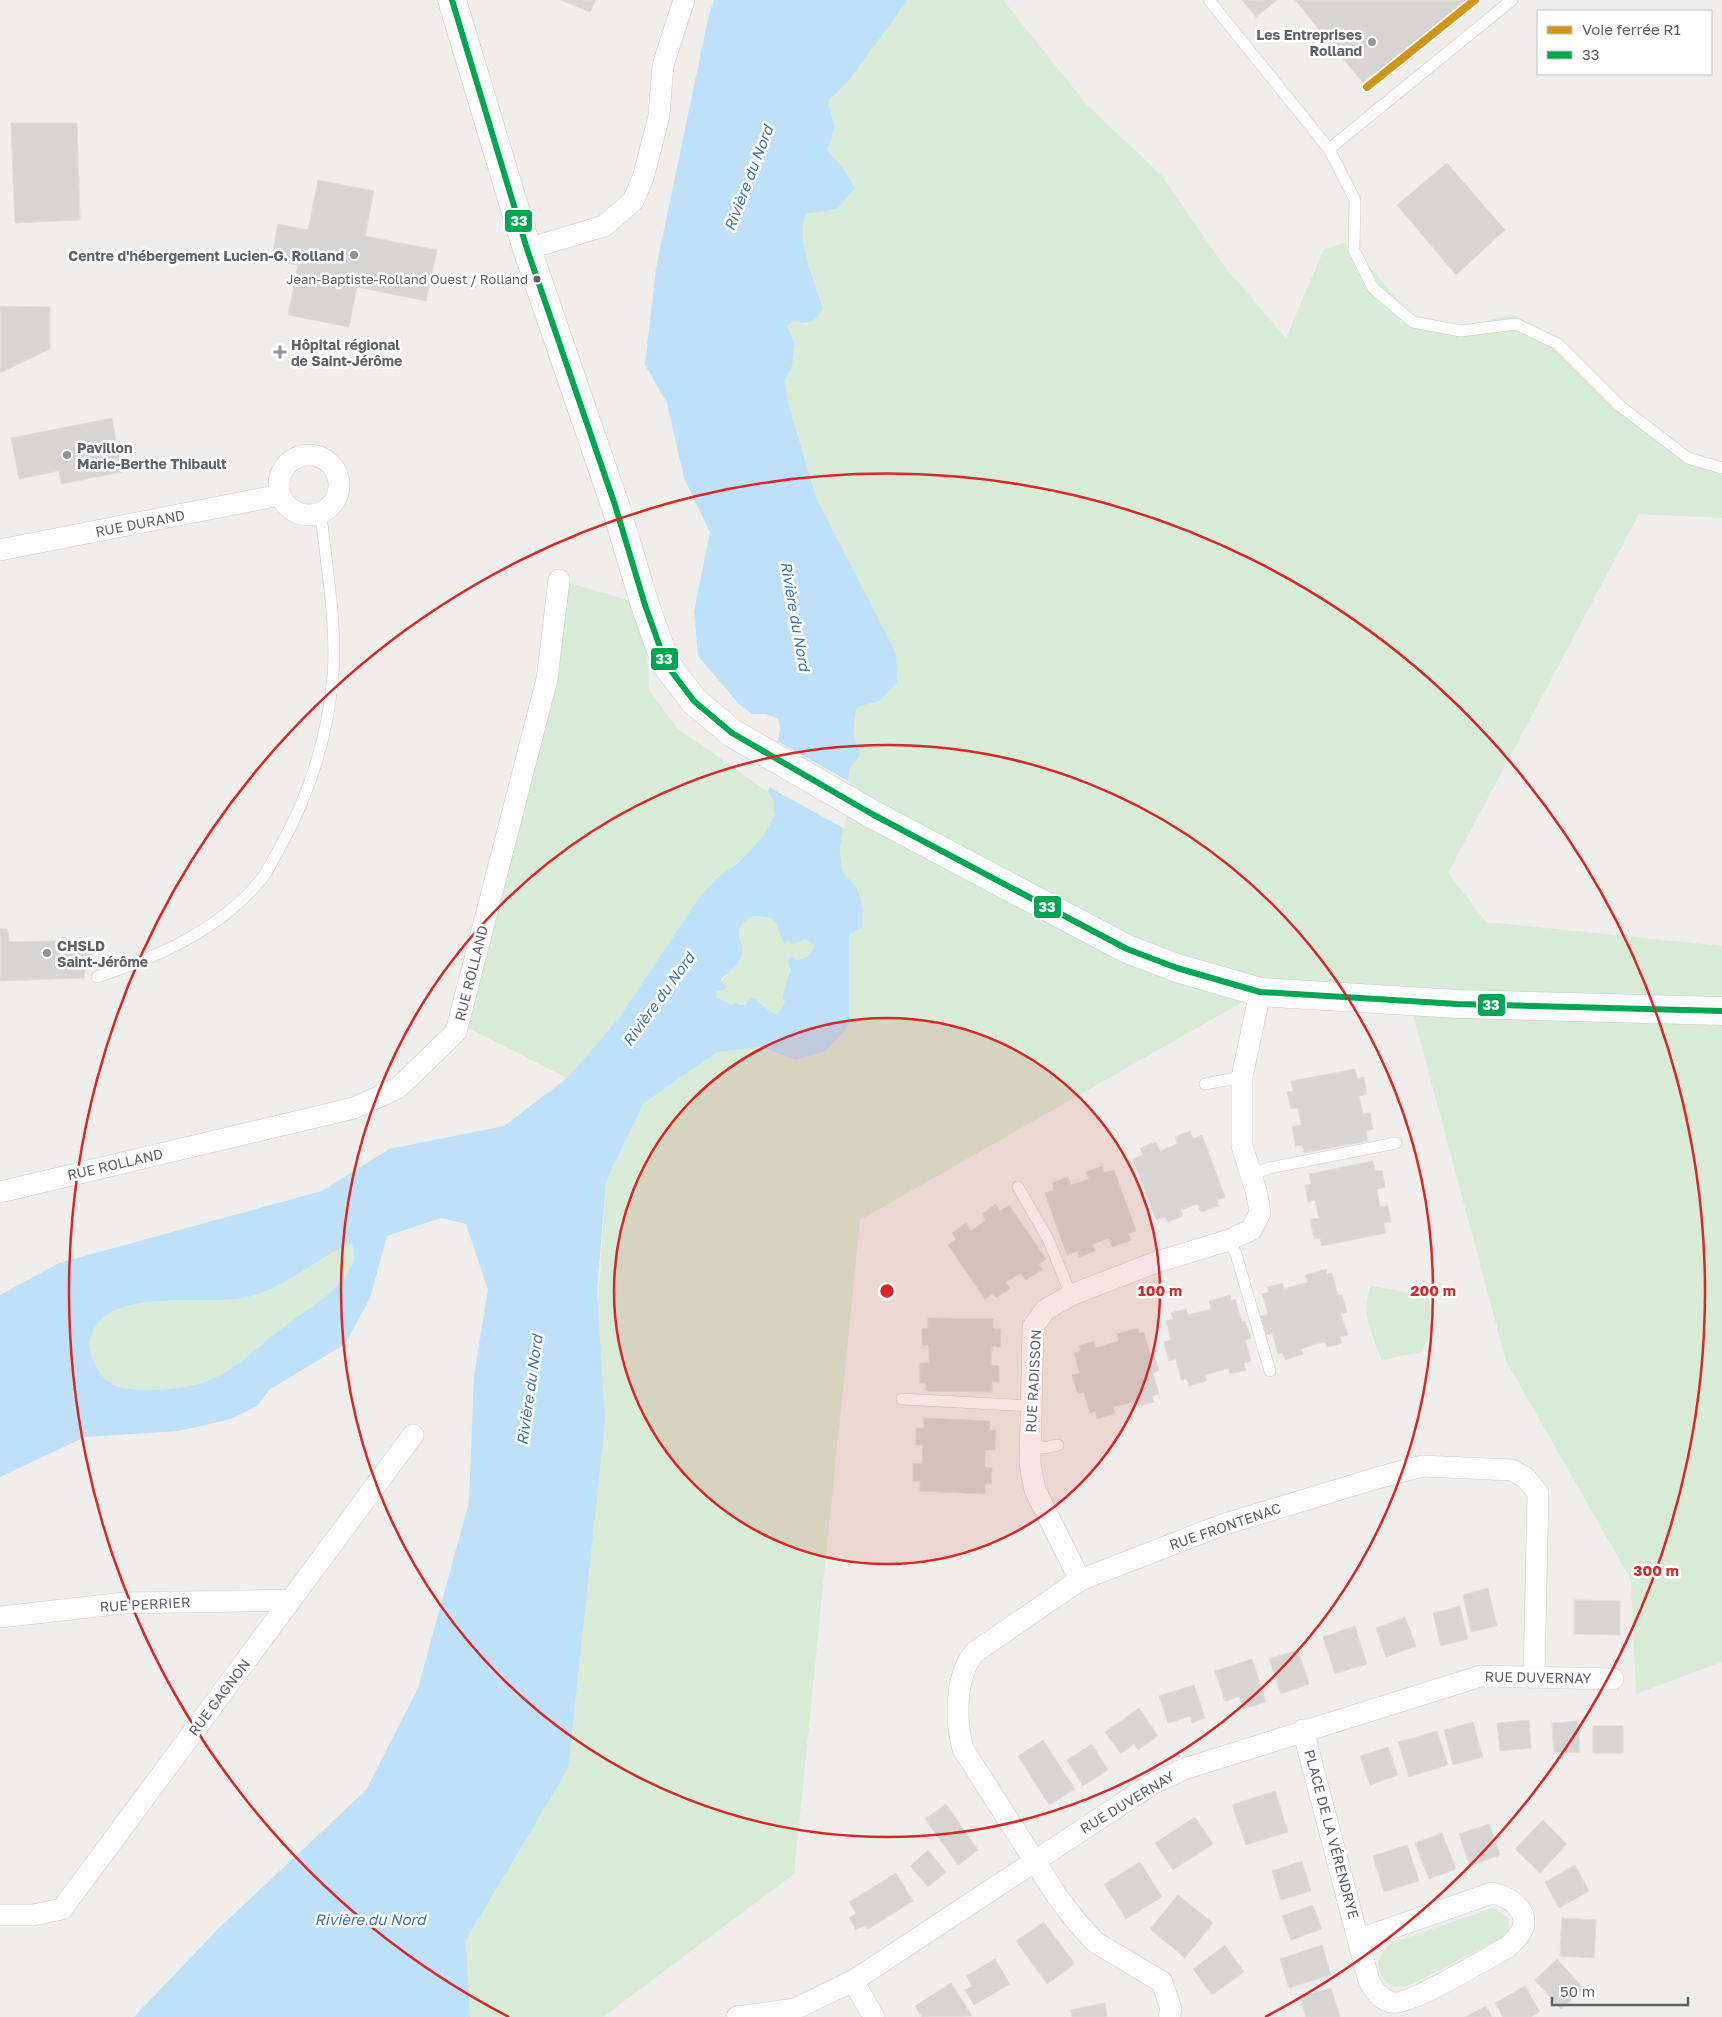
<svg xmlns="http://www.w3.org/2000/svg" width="1722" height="2017" font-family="'Golos Text',sans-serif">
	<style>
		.green { fill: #d8ebd6 }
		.water { fill: #bfe0f9; fill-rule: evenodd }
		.pier { fill: #efeeea }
		.building { fill: #d6d5d3; stroke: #deddd9 }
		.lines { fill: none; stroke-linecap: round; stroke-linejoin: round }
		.lane-casing { stroke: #cbcccc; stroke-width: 12 }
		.street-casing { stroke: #cbcccc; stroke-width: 22 }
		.secondary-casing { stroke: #cacacb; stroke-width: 29 }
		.lane { stroke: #fdfcfc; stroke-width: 11 }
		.street { stroke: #fdfcfc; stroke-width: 21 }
		.secondary { stroke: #fdfcfc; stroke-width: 28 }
		.bus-1-casing { stroke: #fff; stroke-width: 10 }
		.bus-1 { stroke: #00a651; stroke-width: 6 }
		.rail-1-casing { stroke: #fff; stroke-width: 11 }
		.rail-1 { stroke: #d1951a; stroke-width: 8 }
		.ring { fill: none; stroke: #d62828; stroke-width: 2.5 }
		.poi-dot { fill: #919496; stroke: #fff; stroke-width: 2 }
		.bus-dot { fill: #5f6368; stroke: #fff; stroke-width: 2 }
		.labels { text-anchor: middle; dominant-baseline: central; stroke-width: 5; stroke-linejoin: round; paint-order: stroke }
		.bus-label { font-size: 13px; fill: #5f6368; stroke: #fff; text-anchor: end }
		.poi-label { font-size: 14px; font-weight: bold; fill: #5f6368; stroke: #fff; text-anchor: start }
		.street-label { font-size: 14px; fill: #5f6368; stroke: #fff }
		.water-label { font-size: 15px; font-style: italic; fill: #4174aa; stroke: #fff }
		.centre { fill: #d62828; stroke: #fff; stroke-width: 2.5 }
		.ring-label { font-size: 15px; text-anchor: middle; font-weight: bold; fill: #d62828; stroke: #fff; stroke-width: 5; stroke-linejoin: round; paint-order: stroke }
		.line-badge { stroke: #fff; stroke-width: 2 }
		.badge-label { font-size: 14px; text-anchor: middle; font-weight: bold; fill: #fff }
	</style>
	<rect width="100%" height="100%" fill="#efeeea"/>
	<!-- green -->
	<path class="green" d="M908,0H1003L1087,105L1161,175L1225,267L1286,338L1324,249L1345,243L1377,275L1412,318L1462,326L1513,315L1559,341L1623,406L1693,456L1722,466V518L1639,514L1448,873L1486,922L1722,946V1662L1636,1694L1631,1580L1506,1361L1412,1010L1260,992L860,1220L794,1874L603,2017H470L466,1940L568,1769L606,1181L644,1103L717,1052L761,1047L795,1060L849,1025V934L862,927L863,909L857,888L842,871L840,849L850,767L861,755C851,738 853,726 857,707L880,701L896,653L816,497L787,399L785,380L792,366L787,326L794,321L806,325L823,309C815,280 795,242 806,214L836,209L843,168L827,150L835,128L828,101L850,79Z
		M559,580L645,605L649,690L677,728L768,792C772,798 776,807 775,814C772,836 736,865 719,876L619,1018L567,1078L458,1023Z
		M756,916L772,918L776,923L783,941H789L793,944L806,939L814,945L810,955L790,965L786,990L782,998L785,1003L778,1014L769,1013L761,1002C745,1001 729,1011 716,997C715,991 721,980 726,976L741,944L739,939L740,926L750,917Z
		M352,1244C355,1253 355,1260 350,1269C334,1295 306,1310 282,1328C258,1346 234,1372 205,1382C183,1389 124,1397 106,1380C96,1369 86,1350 91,1336C108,1286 201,1306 243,1298C275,1293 312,1264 340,1248Z
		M1371,1286L1428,1296L1434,1325L1421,1352L1382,1360C1373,1337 1359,1310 1371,1286Z
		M1494,1908L1509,1919V1931L1500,1939L1408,1986L1393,1987C1373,1973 1374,1958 1391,1943Z"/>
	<!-- water -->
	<path class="water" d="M714,0H908L850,79L828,101L835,128L827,150L843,168L855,188L837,209L806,214C795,242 815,280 823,309C814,322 810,326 794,321L787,326L795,343L792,366L785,380L787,399L816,497L896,653L897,682L880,701L857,707C853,726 851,738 861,755L850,767L840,849L842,871L857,888L863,909L862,927L849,934V1025L826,1051L795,1060L761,1047L717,1052L644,1103L606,1181L597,1291L605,1422L568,1769L466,1940L470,2017H134L218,1929L366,1790L418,1688L469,1502L474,1376L488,1290L466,1224L441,1218L387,1236L370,1298L345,1344L269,1390L257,1406L231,1419L179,1431L85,1437L0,1477V1295L59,1263L322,1191L389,1149L504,1126L567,1078L619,1018L701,895L719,876L738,863L763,837L775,815L773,800L768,792L780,729L778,719L766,714H752L739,704L698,656L694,612L710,532L684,478L667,403L645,365L656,268L709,14ZM756,916L772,918L776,923L783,942L789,941L793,944L806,939L814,945C813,954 806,959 797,960L792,956L788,959L790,971L782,998L785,1002L778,1014C766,1013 763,1002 752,997L746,1004L740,1005L736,1003L731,1005L716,997L717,991L725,990L727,986L721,982V979C731,971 745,961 742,946C739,939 738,934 740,926L750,917ZM352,1244C355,1253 355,1260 350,1269C334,1295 306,1310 282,1328C258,1346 234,1372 205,1382C183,1389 124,1397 106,1380C96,1369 86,1350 91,1336C108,1286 201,1306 243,1298C275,1293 312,1264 340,1248Z"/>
	<!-- pier -->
	<path class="pier" d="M775,740L850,782L845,829L767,786Z"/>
	<!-- building -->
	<path class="building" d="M561,0H596L590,12Z
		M1242,0H1277L1256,17Z
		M1295,0H1467L1363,83Z
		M11,123H77L80,220L15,223Z
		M1447,163L1505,230L1456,275L1397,205Z
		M318,180L374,191L365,236L437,250L426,301L357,287L349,327L288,315L298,265L271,260L278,224L308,230Z
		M0,306L50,307V349L0,373Z
		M112,418L122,472L61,484L59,471L19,479L11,438Z
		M0,929H7L10,942L93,940V964L86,965L84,978L0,981Z
		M1355,1069L1357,1079L1364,1077L1367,1094L1359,1096L1363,1114L1370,1113L1373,1129L1366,1131L1368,1141L1304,1153L1302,1145L1296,1146L1292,1127L1301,1125L1298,1108L1291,1109L1287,1092L1293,1091L1291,1081Z
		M1190,1131L1193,1139L1202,1135L1225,1197L1217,1200L1219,1206L1201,1212L1197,1204L1181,1210L1183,1216L1167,1222L1165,1217L1156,1220L1133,1159L1143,1155L1140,1148L1156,1142L1160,1151L1177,1144L1175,1137Z
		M1373,1161L1375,1171L1382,1170L1385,1187L1377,1189L1380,1207L1388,1206L1391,1222L1384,1223L1386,1233L1322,1246L1320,1238L1314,1239L1310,1219L1319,1218L1315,1200L1308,1202L1305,1185L1311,1184L1309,1174Z
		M1102,1166L1104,1173L1114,1170L1136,1231L1128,1234L1131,1240L1112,1247L1109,1238L1092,1244L1095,1251L1079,1257L1077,1251L1067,1255L1045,1193L1054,1190L1052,1183L1068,1177L1071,1185L1089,1179L1086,1172Z
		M996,1204L1000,1211L1009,1205L1046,1259L1039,1264L1043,1269L1026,1280L1021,1273L1006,1282L1010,1288L996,1298L993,1293L985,1299L948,1245L956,1239L952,1233L966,1223L971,1231L986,1220L982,1214Z
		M1326,1269L1327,1274L1332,1273L1338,1295H1342L1347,1312L1341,1314L1348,1335L1340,1337L1342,1343L1327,1347L1325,1342L1313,1345L1301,1349L1303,1354L1285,1360L1283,1353L1278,1354L1272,1333L1266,1335L1260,1316L1268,1314L1262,1294L1269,1292L1267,1287L1282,1283L1284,1289L1308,1282L1305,1275Z
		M1230,1295L1231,1301L1235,1299L1242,1321H1245L1251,1338L1245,1340L1251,1361L1244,1363L1246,1370L1230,1374L1229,1368L1205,1375L1207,1381L1189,1386L1187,1379L1181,1380L1176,1359L1169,1361L1164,1342L1171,1340L1166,1321L1173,1319L1171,1313L1186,1309L1188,1315L1211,1309L1209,1301Z
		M928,1318L993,1319V1329H1001L1000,1347L992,1346L991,1365L999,1366V1382H992V1392L926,1391V1383H920V1363H929V1345H922V1329L928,1328Z
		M1138,1328L1139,1333L1144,1332L1150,1354H1154L1159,1371L1153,1373L1159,1394L1152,1396L1154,1402L1139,1406L1137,1401L1113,1407L1115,1413L1097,1419L1095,1411L1090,1413L1084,1392L1078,1394L1072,1375L1080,1373L1074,1353L1081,1351L1079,1346L1094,1341L1096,1348L1119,1341L1117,1334Z
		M924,1418L990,1421L989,1430H996L995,1450H985V1467L992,1468L991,1484H985V1494L920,1491V1481H913V1463L922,1464L923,1445H916V1428H924Z
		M1488,1588L1497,1626L1471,1632L1463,1595Z
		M1574,1600L1620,1601V1635L1574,1634Z
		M1460,1606L1468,1639L1441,1646L1433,1613Z
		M1405,1617L1416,1646L1386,1657L1376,1628Z
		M1355,1626L1367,1664L1335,1674L1323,1637Z
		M1298,1650L1309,1684L1281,1694L1269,1659Z
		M1252,1659L1266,1702L1243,1709L1239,1697L1225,1701L1215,1671Z
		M1194,1685L1205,1718L1192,1723L1190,1716L1168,1723L1159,1696Z
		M1139,1708L1158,1736L1138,1750L1134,1744L1121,1754L1105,1732Z
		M1529,1720L1531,1748L1500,1751L1497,1723Z
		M1578,1721L1580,1752L1554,1753L1552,1723Z
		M1473,1722L1483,1757L1453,1765L1444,1730Z
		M1593,1726H1623V1753H1593Z
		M1437,1731L1448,1765L1409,1777L1398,1742Z
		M1043,1740L1075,1789L1049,1805L1018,1756Z
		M1092,1744L1108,1770L1083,1786L1067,1760Z
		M1388,1747L1398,1775L1370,1785L1360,1756Z
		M1275,1791L1288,1832L1246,1845L1232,1805Z
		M946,1804L978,1850L958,1865L925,1819Z
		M1195,1817L1213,1844L1173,1870L1155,1843Z
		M1543,1820L1567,1844L1540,1873L1515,1849Z
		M1489,1824L1500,1855L1470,1866L1459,1834Z
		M1442,1833L1456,1869L1429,1879L1415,1843Z
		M1407,1845L1419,1881L1384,1892L1373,1856Z
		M928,1850L946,1872L928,1887L910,1866Z
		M1302,1861L1311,1891L1281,1900L1272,1871Z
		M1140,1862L1162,1897L1126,1919L1104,1884Z
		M1575,1865L1589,1891L1559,1908L1545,1882Z
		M896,1873L913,1901L868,1929L865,1925L856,1930L849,1918L856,1913L849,1902Z
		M1178,1895L1213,1923L1185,1958L1150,1929Z
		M1313,1905L1322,1929L1291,1940L1282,1916Z
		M1562,1918L1596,1920L1594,1958L1560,1956Z
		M1044,1922L1075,1964L1047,1984L1016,1941Z
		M1225,1945L1244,1972L1212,1995L1193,1969Z
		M1322,1945L1331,1975L1289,1988L1280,1959Z
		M995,1959L1010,1984L974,2005L965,1990L972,1986L966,1976Z
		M1557,1959L1584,1989L1561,2009L1535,1980Z
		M951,1983L972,2016L922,2017L915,2006Z
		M1525,1986L1540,2012L1531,2017H1503L1495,2003Z
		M1331,1988L1340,2017H1306L1300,1997Z
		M1105,2003L1107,2017H1072L1070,2010Z
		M1486,2006L1492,2017H1465Z"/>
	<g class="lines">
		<defs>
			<path id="lane" d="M1209,0L1329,149
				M1512,0L1329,149L1355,200L1354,250L1373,288L1413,322L1461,331L1516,324L1558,344L1620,406L1688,458L1722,468
				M97,977C158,957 222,929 263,877C269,869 273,859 278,851C308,798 328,737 333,675C337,622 326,566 321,513
				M1205,1084L1242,1077
				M1251,1175L1269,1168L1396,1143
				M1018,1187L1048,1239L1071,1295
				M1229,1240L1236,1254L1270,1371
				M902,1399L1031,1406
				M1030,1440L1043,1448L1058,1445"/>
			<path id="street" d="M527,249L604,226L633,201L643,178L659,116L663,65L684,0
				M279 485a30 30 0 1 1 60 0a30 30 0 1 1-60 0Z
				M0,550L280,495
				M0,1192L354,1108L398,1088L456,1032L547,679L559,580
				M1080,1580L1035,1490L1030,1464L1033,1327L1045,1310L1071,1295L1154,1263L1229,1240L1251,1230L1260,1213L1257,1194L1242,1146V1077L1260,992
				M0,1617L124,1603L291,1600
				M1303,1730L1369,1981C1374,1990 1379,1998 1390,2002C1407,2008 1488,1957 1508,1947C1511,1943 1516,1940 1519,1935C1535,1914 1510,1896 1492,1893L1360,1939
				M0,1915H33L62,1909L413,1435
				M853,1981L874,2017
				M737,2017L795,2009L853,1981L1152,1784L1184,1769L1481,1676L1613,1679
				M1169,2017L1171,2009L1162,1982L1095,1942L1076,1921L1057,1896L963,1749C955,1720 955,1675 975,1652L1080,1580L1222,1525L1377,1478L1422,1466L1512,1470L1526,1478L1538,1493L1534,1676"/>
			<path id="secondary" d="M452,0L527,249L615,505L645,605L666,664L694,701L732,733L872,814L1127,949L1177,968L1260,992L1458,1004L1722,1011"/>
		</defs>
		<!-- lane casing -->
		<use href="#lane" class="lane-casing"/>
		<!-- street casing -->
		<use href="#street" class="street-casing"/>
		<!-- secondary casing -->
		<use href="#secondary" class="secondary-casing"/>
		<!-- lane -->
		<use href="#lane" class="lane"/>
		<!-- street -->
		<use href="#street" class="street"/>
		<!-- secondary -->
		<use href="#secondary" class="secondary"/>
		<defs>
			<path id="bus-1" d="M452,0L527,249L615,505L645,605L666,664L694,701L732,733L872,814L1127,949L1177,968L1260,992L1458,1004L1722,1011"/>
		</defs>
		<!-- bus-1 casing -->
		<use href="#bus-1" class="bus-1-casing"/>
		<!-- bus-1 -->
		<use href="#bus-1" class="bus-1"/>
		<defs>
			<path id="rail-1" d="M1367,87L1475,0"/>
		</defs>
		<!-- rail-1 casing -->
		<use href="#rail-1" class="rail-1-casing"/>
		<!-- rail-1 -->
		<use href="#rail-1" class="rail-1"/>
	</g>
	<!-- distance rings -->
	<circle cx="887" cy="1291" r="273" fill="#d62828" fill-opacity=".12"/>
	<g class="ring">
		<circle cx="887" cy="1291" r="273"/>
		<circle cx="887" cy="1291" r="546"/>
		<path d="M509 2017A818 818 0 1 1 1265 2017"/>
	</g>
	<!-- markers -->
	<g class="poi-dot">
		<circle cx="1372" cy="42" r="5"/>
		<circle cx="354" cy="255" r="5"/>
		<path d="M277.5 344.5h5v5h5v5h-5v5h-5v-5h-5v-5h5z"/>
		<circle cx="67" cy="455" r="5"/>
		<circle cx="47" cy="953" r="5"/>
	</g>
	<circle class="bus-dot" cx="537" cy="279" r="4.5"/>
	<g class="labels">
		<!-- bus labels -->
		<g class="bus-label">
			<text x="528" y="279">Jean-Baptiste-Rolland Ouest / Rolland</text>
		</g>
		<!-- poi labels -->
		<g class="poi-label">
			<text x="1362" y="34" text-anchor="end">Les Entreprises<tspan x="1362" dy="16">Rolland</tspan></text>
			<text x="344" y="255" text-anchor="end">Centre d'hébergement Lucien-G. Rolland</text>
			<text x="291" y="344">Hôpital régional<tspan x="291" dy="16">de Saint-Jérôme</tspan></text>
			<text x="77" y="447">Pavillon<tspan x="77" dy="16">Marie-Berthe Thibault</tspan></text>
			<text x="57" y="945">CHSLD<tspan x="57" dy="16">Saint-Jérôme</tspan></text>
		</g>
		<!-- street labels -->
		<g class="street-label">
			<text transform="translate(140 523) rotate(-11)">RUE DURAND</text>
			<text transform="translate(471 973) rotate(-76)">RUE ROLLAND</text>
			<text transform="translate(115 1164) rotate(-13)">RUE ROLLAND</text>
			<text transform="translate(1033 1381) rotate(-87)">RUE RADISSON</text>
			<text transform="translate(1225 1526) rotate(-19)">RUE FRONTENAC</text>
			<text transform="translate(145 1604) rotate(-3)">RUE PERRIER</text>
			<text transform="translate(1538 1677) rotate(1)">RUE DUVERNAY</text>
			<text transform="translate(219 1697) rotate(-53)">RUE GAGNON</text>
			<text transform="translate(1127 1802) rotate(-31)">RUE DUVERNAY</text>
			<text transform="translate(1332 1834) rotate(75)">PLACE DE LA VÉRENDRYE</text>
		</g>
		<!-- water labels -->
		<g class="water-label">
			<text transform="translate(748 178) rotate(-69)">Rivière du Nord</text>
			<text transform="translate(796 616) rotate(80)">Rivière du Nord</text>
			<text transform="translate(658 999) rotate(-54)">Rivière du Nord</text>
			<text transform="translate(529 1390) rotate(-82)">Rivière du Nord</text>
			<text x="370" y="1919">Rivière du Nord</text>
		</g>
	</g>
	<circle cx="887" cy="1291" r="8" class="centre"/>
	<g class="ring-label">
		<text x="1160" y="1296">100 m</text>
		<text x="1433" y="1296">200 m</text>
		<text x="1656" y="1576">300 m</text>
	</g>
	<g class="line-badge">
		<rect x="504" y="209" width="29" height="24" rx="5" fill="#00a651"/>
		<rect x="650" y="647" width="29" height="24" rx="5" fill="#00a651"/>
		<rect x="1033" y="895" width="29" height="24" rx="5" fill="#00a651"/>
		<rect x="1477" y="993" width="29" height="24" rx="5" fill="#00a651"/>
	</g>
	<g class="badge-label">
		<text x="519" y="226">33</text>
		<text x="664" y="664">33</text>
		<text x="1047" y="912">33</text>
		<text x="1491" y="1010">33</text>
	</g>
	<!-- legend -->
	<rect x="1537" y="10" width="175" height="65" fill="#ffffff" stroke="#bfc1c3"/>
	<rect x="1547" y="26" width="25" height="8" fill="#d1951a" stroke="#bfc1c3"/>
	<text x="1582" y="35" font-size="15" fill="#5f6368">Voie ferrée R1</text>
	<rect x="1547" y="51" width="25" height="8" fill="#00a651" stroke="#bfc1c3"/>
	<text x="1582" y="60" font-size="15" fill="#5f6368">33</text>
	<!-- scale -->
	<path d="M1552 1997v8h136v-8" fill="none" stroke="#5f6368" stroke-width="2.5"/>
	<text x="1560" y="1997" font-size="15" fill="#5f6368" stroke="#ffffff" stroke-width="4" paint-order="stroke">50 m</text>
</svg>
